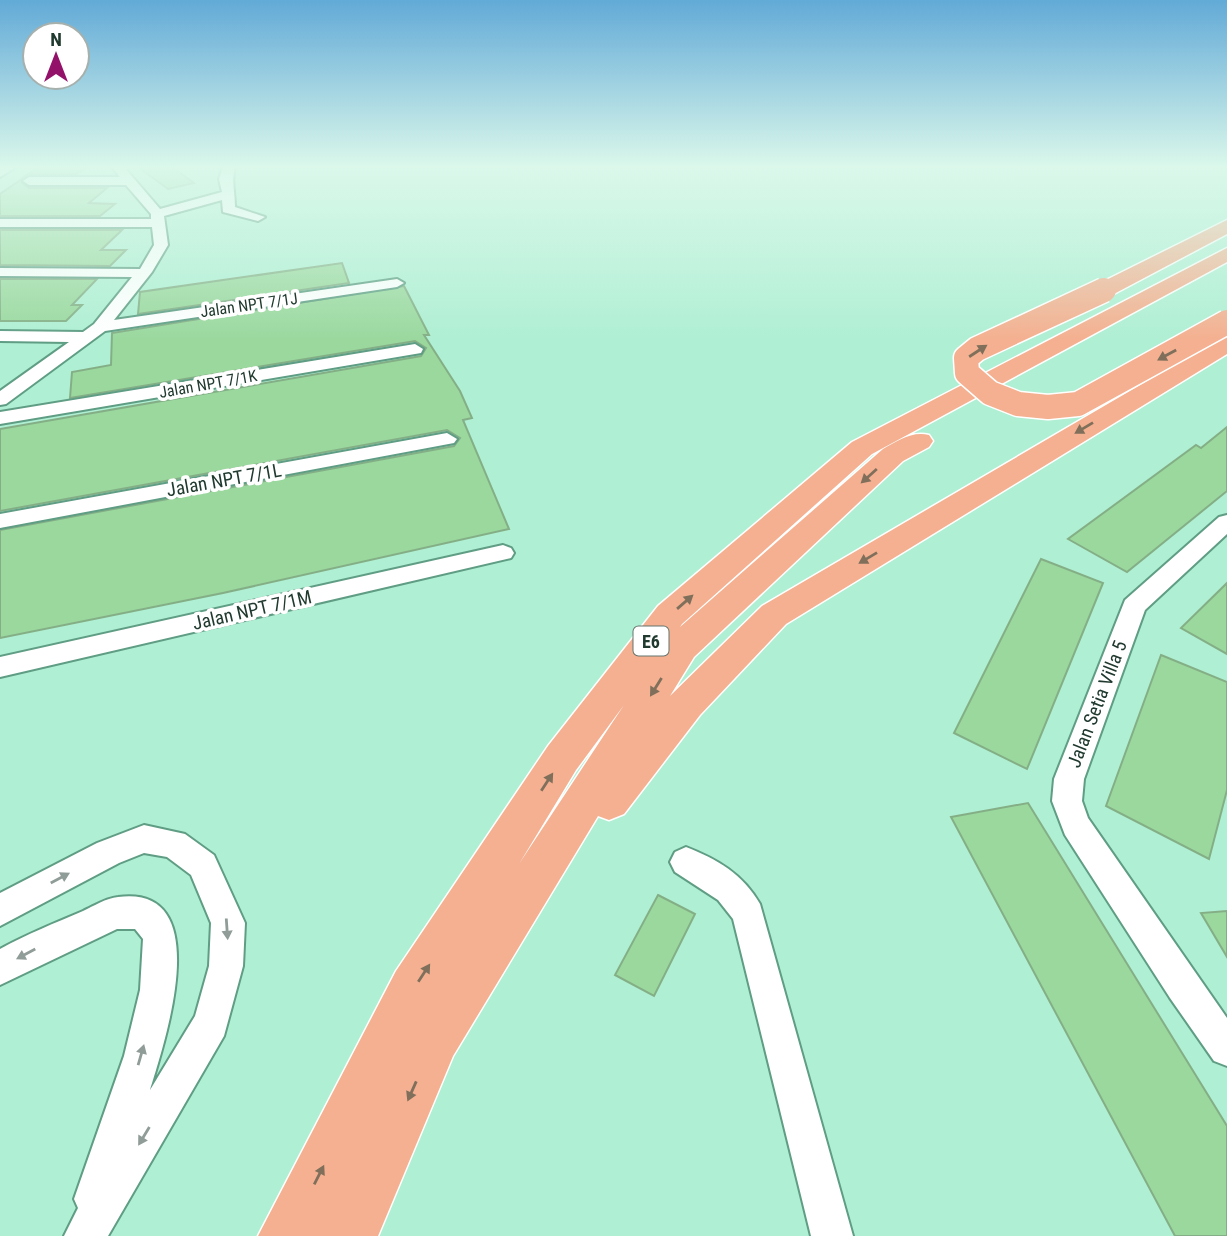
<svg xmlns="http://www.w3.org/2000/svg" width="1227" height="1236" font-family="'Roboto Condensed',sans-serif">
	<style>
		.building { fill: #9ad89e; stroke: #84af86; stroke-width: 2 }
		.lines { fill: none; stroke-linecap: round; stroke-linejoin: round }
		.minor-casing { stroke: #5f9d84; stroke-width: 4 }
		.highway-casing { stroke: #fff; stroke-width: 3 }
		.minor { fill: #fff; fill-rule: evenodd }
		.highway { fill: #f4b090; fill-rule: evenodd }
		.highway-bridge-casing { stroke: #fff; stroke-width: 27; stroke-linecap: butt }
		.highway-bridge { stroke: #f4b090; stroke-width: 24 }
		.oneway { fill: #7f6f5b }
		.oneway2 { fill: #909c97 }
		.labels { text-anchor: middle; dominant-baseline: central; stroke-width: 7; stroke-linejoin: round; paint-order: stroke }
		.far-street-label { font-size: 16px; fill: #203a2f; stroke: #fff }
		.shield { fill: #fff; stroke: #63756d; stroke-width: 2 }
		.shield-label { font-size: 18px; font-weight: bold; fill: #203a2f }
		.street-label { font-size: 19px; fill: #203a2f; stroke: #fff }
	</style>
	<rect width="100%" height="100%" fill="#afefd3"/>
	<!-- building -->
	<path class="building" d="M39,167H87L77,174H29L22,178Z
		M138,167H172L194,183L168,189Z
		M22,179V183L29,188H107L89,203L115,204L100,216H0V194Z
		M0,230H122L101,250H126L110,266L0,265Z
		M342,263L349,283L138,314L140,292Z
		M0,279H97L72,305H82L66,321H0Z
		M404,286L429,335H424L460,391L472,418L463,420L509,529L223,593L0,638V530L454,446L460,438L447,430L0,511V429L421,356L426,348L415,341L70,398L72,372L111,365L112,333Z
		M1227,427V491L1127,572L1068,539L1196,445L1201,448Z
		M1041,559L1103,583L1027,769L954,733Z
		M1227,583V654L1181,628Z
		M1161,655L1227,682V790L1209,859L1106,806Z
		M1028,803L1227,1126V1236H1175L951,817Z
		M658,895L695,914L654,996L615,975Z
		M1227,911V957L1201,913Z"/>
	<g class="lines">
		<defs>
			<path id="minor" d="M16,167L0,177V168Z
				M112,167H124L160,209L222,192L219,179L223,167H235C231,181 235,192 235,207L265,217L258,221L223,212L222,200L164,216L168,245L152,272L114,320L397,279L404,283L397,287L105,331L6,404L0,405V391L69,342L0,341V331L83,332L94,324L132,277L0,276V268L140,269L154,245L152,227H0V219H151V214L126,185H29L23,181L29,177H120Z
				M415,344L423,349L421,353L0,424V412Z
				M447,433L457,439L454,443L0,528V514Z
				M1227,515V534L1145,610L1084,779L1082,801L1088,818L1227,1018V1066L1214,1061L1170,998L1065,835L1052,801L1054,779L1125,600L1219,517Z
				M503,545L511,548L514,553L511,558L0,677V657Z
				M144,825L185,834L214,855L245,923L243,966L224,1036L108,1236H64L78,1208L74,1199L124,1056L140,990L143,939L135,929H117L0,985V949C27,934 55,923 83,911C94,906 106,898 118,897C217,884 165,1041 150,1090L195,1016L209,966L211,923L191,875L167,857L144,853L119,863L0,926V893L97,843Z
				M686,847C717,859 743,874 760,904L853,1236H811L733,919L718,900L675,872L670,862L675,852Z"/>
			<path id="highway" d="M1227,220V234L1112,295H1096L1093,290L1096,285Z
				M1227,248V262L872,454L682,624L680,627L883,449C898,441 911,431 929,435L933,441L929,447L903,461L694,657L670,696L762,606L1219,339L1227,337V354L786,624L700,715L624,814L609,820L598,816L453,1056L378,1236H258L396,971L548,746L658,606L852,442ZM624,705L519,864L576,770Z"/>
		</defs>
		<!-- minor casing -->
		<use href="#minor" class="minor-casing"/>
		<!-- highway casing -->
		<use href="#highway" class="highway-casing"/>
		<!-- minor -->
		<use href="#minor" class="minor"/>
		<!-- highway -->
		<use href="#highway" class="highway"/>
		<defs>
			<path id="highway-bridge" d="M1104,290L977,349L966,358L967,373L990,393L1018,404L1048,407L1078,404L1227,322"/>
		</defs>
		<!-- highway-bridge casing -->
		<use href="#highway-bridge" class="highway-bridge-casing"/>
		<!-- highway-bridge -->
		<use href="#highway-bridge" class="highway-bridge"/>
	</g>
	<!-- one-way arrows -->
	<defs><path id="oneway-solid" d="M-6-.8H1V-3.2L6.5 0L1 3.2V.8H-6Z" transform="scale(1.75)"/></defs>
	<g class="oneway">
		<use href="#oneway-solid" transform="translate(978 351) rotate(-33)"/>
		<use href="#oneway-solid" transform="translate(1167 355) rotate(151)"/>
		<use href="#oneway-solid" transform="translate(1084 428) rotate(149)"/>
		<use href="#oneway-solid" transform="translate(869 476) rotate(138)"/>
		<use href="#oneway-solid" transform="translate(868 558) rotate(149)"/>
		<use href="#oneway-solid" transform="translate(685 602) rotate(-41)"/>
		<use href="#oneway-solid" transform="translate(656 687) rotate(122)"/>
		<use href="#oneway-solid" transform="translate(547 782) rotate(-57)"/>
		<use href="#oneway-solid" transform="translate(424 973) rotate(-57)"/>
		<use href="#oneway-solid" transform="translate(412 1091) rotate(114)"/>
		<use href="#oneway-solid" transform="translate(319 1175) rotate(-63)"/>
	</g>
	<g class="oneway2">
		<use href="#oneway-solid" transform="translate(60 878) rotate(-28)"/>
		<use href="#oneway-solid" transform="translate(227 929) rotate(86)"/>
		<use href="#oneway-solid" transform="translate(26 954) rotate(152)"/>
		<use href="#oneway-solid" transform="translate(141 1055) rotate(-74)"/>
		<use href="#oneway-solid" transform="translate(144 1136) rotate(121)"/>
	</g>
	<!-- sky -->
	<linearGradient id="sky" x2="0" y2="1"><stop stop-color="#62aad7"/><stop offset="0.49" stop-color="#dbf8eb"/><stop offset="1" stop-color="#dbf8eb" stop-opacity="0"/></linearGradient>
	<rect width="1227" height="340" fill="url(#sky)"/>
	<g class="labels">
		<!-- far-street labels -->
		<g class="far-street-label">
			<text transform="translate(249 305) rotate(-8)">Jalan NPT 7/1J</text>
			<text transform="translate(208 384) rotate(-10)">Jalan NPT 7/1K</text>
		</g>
		<!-- shield labels -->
		<rect class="shield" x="633.5" y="626.5" width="35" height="29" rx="5"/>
		<g class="shield-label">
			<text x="651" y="641">E6</text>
		</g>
		<!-- street labels -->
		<g class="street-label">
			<text transform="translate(224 480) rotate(-10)">Jalan NPT 7/1L</text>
			<text transform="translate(252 610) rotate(-13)">Jalan NPT 7/1M</text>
			<text transform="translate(1097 704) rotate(-69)">Jalan Setia Villa 5</text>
		</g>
	</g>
	<!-- north arrow -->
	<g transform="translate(56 56)"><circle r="33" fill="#ffffff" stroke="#a6b0ac" stroke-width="2"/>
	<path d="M0-5L12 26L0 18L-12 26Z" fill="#94116a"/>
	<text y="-10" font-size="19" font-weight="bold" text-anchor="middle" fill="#203a2f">N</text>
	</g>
</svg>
